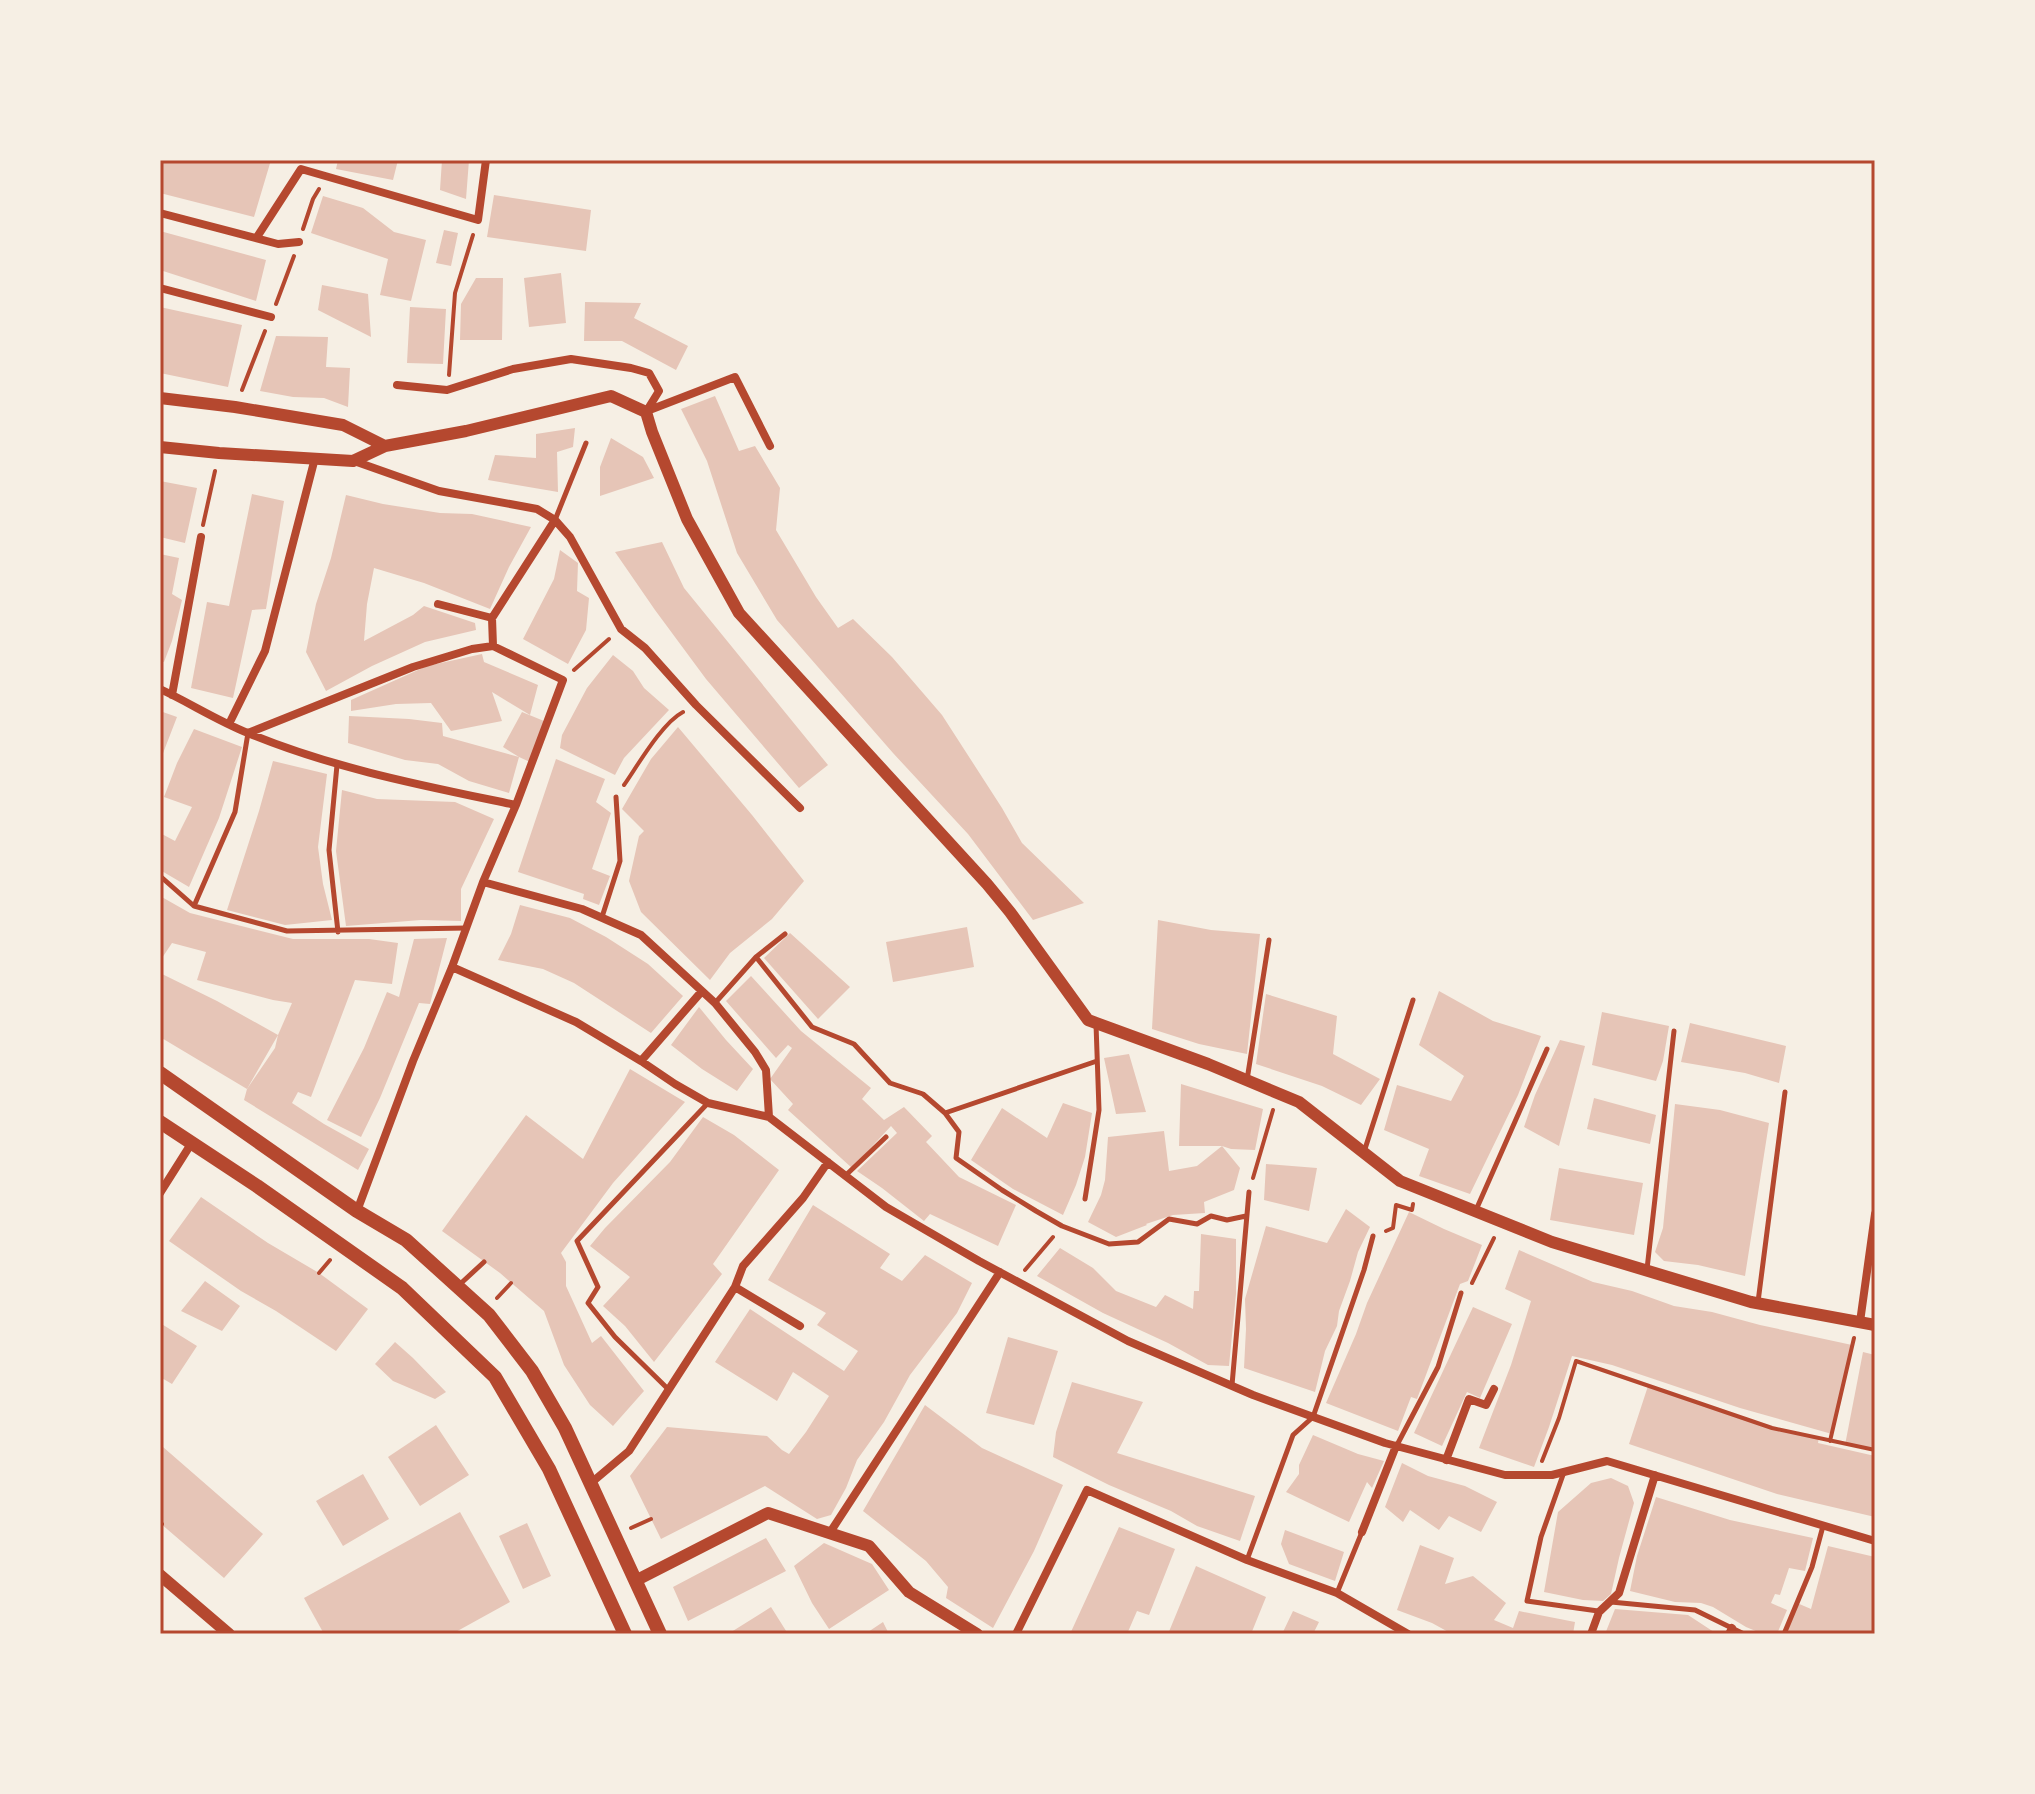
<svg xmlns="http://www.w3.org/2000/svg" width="2035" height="1794" font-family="Lato,sans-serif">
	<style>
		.building { fill: #e6c5b7; fill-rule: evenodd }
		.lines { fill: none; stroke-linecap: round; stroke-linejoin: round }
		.path { stroke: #b5482f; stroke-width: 4 }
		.service { stroke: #b5482f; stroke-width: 5 }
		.minor { stroke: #b5482f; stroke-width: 8 }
		.tertiary { stroke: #b5482f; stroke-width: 12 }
		.secondary { stroke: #b5482f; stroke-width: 14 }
		.neatline { fill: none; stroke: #b5482f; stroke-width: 3 }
	</style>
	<rect width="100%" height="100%" fill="#f6efe4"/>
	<!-- building -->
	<path class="building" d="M160,160H271L254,217L160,193Z
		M338,160H398L393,180L336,169Z
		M442,160H469L466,199L440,190Z
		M494,195L591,210L586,251L487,237Z
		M323,196L363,208L394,232L426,240L411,301L380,295L388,259L311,233Z
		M444,230L458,233L451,266L436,263Z
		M160,231L266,260L256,301L160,270Z
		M561,273L566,323L529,327L524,278Z
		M476,278H503L502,340H460L461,304Z
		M322,285L368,294L371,337L318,310Z
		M585,302L641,303L634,318L688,346L676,370L622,341H584Z
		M160,307L242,325L228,387L160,373Z
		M410,307L446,309L443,364L407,363Z
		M276,336L328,337L326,367L350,368L348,407L324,398L293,397L260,391Z
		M715,396L739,451L755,446L780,488L776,530L816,597L838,628L853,619L892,657L942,715L1002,808L1022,843L1084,903L1033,920L968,834L893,753L777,620L737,553L707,461L681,409Z
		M575,428L573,447L557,452L558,492L488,480L495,455L536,458V434Z
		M611,438L643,457L654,478L600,496V467Z
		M160,481L197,488L185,543L160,537Z
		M252,494L284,501L266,609L252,610L233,698L191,688L207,602L229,606Z
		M346,495L383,504L440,513L472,514L531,527L509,567L490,609L424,583L374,568L367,604L364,641L413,615L424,606L475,623L476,630L425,642L372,666L326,691L306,652L316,604L331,558Z
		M662,542L684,588L828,765L799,788L706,679L655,610L615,552Z
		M560,550L578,563L577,591L589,598L586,630L568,664L523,639L554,579Z
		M160,554L179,558L172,594L182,600L172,641L164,662L160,661Z
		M482,654L484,662L538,685L530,715L492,692L502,721L451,731L431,703L396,704L351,711V700L427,666Z
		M613,655L633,671L644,688L669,710L624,758L615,775L560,748L562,735L587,688Z
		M160,711L177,717L160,761Z
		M522,712L544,721L530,762L519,757L509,793L469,781L438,764L405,760L348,743L349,716L409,719L442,723L443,736L519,757L503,747Z
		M678,727L752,815L804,881L772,919L730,953L710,980L641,912L629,881L639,836L644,831L622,809L651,759Z
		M194,729L242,747L219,818L189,887L160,870V833L175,841L192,807L164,797L177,763Z
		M556,759L605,779L596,802L611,813L592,869L610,876L599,905L583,899L584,894L518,872Z
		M273,761L327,774L318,847L323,884L332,920L285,925L227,910L259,811Z
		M342,790L377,799L455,802L494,819L461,889V921L421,920L346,926L336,851Z
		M160,896L190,913L293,939H369L398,943L392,984L355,980L311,1097L298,1092L292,1103L324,1124L369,1149L358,1170L244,1100L247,1089L160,1037V973L217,1001L278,1035L292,1003L273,1000L197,980L206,952L172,943L160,961ZM278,1035L275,1048L247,1089Z
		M520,905L570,918L606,937L648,964L683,996L651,1033L574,983L543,969L498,960L511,934Z
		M1158,920L1211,930L1260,934L1247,1054L1199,1044L1152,1029Z
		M967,927L974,967L893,982L886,942Z
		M790,933L850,987L818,1019L764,958Z
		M447,938L430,1004L419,1003L380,1098L361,1137L327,1120L364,1048L387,992L399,997L414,939Z
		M751,976L801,1031L871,1088L862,1099L884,1120L904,1107L932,1136L926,1142L959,1177L1016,1205L998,1246L930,1214L924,1221L882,1188L857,1171L897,1133L891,1126L852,1168L788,1110L793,1104L770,1079L792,1048L788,1045L776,1058L726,1001Z
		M1439,991L1493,1021L1541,1036L1518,1095L1470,1194L1419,1176L1429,1149L1384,1130L1397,1085L1451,1101L1464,1076L1419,1045Z
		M1266,994L1337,1016L1333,1054L1380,1079L1361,1105L1322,1086L1256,1064Z
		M699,1007L726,1040L753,1069L737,1091L702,1069L671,1045Z
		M1602,1012L1669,1026L1663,1061L1656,1081L1592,1065Z
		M1690,1023L1786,1046L1779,1083L1745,1073L1681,1062Z
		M1560,1040L1585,1046L1559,1146L1524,1127L1535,1095Z
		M1129,1054L1146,1112L1116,1114L1104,1058Z
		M630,1069L685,1102L613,1183L561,1253L566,1262V1286L592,1343L601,1336L644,1391L613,1426L590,1405L564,1365L544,1311L500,1273L442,1231L526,1115L583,1159Z
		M1181,1084L1263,1109L1255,1150L1231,1149L1222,1146L1240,1168L1234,1190L1204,1202L1205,1213L1173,1215L1146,1224L1147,1225L1116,1237L1088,1222L1101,1195L1105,1180L1108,1137L1164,1131L1169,1171L1197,1166L1222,1146H1179Z
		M1594,1098L1656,1115L1650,1144L1587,1129Z
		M1063,1103L1092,1113L1085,1157L1076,1185L1063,1215L1013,1189L971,1160L1002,1108L1047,1138Z
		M1675,1104L1720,1110L1769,1123L1745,1276L1698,1265L1664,1261L1655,1252L1663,1228Z
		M703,1117L734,1135L779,1170L713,1264L722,1274L654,1362L625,1326L603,1306L630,1277L590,1246L605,1228L670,1162Z
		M1266,1164L1317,1168L1309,1211L1264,1200Z
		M1559,1168L1643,1183L1634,1235L1550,1220Z
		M201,1197L268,1243L319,1273L368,1309L336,1351L276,1311L241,1291L169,1241Z
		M813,1205L890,1254L880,1268L902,1281L925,1255L972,1283L957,1313L910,1375L884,1422L857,1460L846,1488L831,1515L817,1519L765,1486L661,1539L630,1476L667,1427L767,1436L782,1450L789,1454L806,1432L829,1396L793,1372L777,1401L715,1362L750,1309L844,1371L858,1351L817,1325L826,1313L768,1280Z
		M1346,1209L1370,1227L1358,1252L1350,1281L1339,1311L1337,1326L1325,1351L1315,1392L1244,1368L1246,1329L1245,1299L1266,1226L1327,1243Z
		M1409,1212L1444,1229L1482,1245L1468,1281L1460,1284L1417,1399L1411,1397L1398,1431L1326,1403L1356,1334L1367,1303Z
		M1201,1234L1236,1239V1294L1229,1366L1208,1365L1168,1343L1103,1313L1037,1276L1060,1248L1093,1268L1116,1291L1156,1307L1165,1295L1193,1309L1194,1291H1199Z
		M1519,1250L1593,1282L1632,1291L1674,1306L1712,1312L1760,1325L1852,1345L1832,1434L1740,1408L1612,1365L1572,1356L1549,1427L1534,1467L1479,1448L1511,1365L1531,1301L1505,1289Z
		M205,1281L240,1306L222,1331L181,1311Z
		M1473,1307L1512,1324L1480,1398L1467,1392L1442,1446L1414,1433Z
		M160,1323L197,1346L172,1384L160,1377Z
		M1008,1337L1058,1351L1034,1425L986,1413Z
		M395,1342L413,1358L446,1392L435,1399L393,1381L375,1364Z
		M1863,1352L1875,1355V1450L1845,1445Z
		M1072,1382L1143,1402L1117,1453L1255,1496L1240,1541L1197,1526L1171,1511L1109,1485L1053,1457L1056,1432Z
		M1648,1386L1779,1429L1819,1438L1818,1443L1875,1456V1517L1777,1494L1629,1444Z
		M925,1405L982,1448L1063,1485L1034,1551L993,1628L946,1598L948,1587L926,1561L863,1511Z
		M436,1425L469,1475L420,1506L388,1457Z
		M1313,1435L1358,1454L1384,1461L1372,1488L1367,1482L1349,1522L1286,1492L1299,1474V1465Z
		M160,1441L163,1447L263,1534L224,1578L160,1523Z
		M1402,1463L1428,1476L1465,1486L1497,1502L1481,1532L1449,1516L1439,1530L1410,1510L1403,1522L1385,1507Z
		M363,1474L389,1519L343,1546L316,1501Z
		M1611,1478L1628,1486L1634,1503L1619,1558L1611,1594L1603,1601L1583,1600L1544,1592L1558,1512L1591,1483Z
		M1656,1497L1730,1520L1813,1538L1805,1571L1789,1568L1780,1595L1775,1594L1771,1603L1787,1610L1777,1634H1763L1746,1627L1713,1607L1701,1603L1675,1602L1630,1591L1637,1556Z
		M460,1512L510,1602L452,1634H324L304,1598Z
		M527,1523L551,1576L523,1589L499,1536Z
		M1119,1527L1175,1549L1149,1615L1137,1611L1127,1634H1070Z
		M1285,1530L1344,1552L1335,1581L1289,1564L1281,1544Z
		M766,1538L786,1571L688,1621L673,1587Z
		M824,1543L872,1564L889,1590L829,1629L812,1603L794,1566Z
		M1420,1545L1454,1558L1445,1584L1473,1576L1506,1603L1494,1620L1513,1628L1519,1611L1575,1622L1573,1634H1452L1432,1623L1397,1610Z
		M1828,1546L1875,1557V1634H1785L1797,1603L1811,1609Z
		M1196,1566L1266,1597L1251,1634H1168Z
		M771,1607L788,1634H728Z
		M1615,1609L1688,1615L1717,1634H1605Z
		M1293,1611L1319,1622L1313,1634H1282Z
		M883,1622L889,1634H865Z"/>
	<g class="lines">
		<!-- path -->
		<path class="path" d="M303,229L313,199L319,189
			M276,304L294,256
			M449,375L455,293L473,235
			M242,390L265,331
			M203,525L215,471
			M574,670L609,639
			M624,785C638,765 662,723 683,712
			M1253,1178L1273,1110
			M1386,1231L1393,1228L1396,1205L1412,1210L1413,1204
			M1025,1270L1053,1237
			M319,1273L330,1260
			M1472,1283L1494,1238
			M497,1298L511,1283
			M1830,1441L1854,1338
			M1542,1461L1559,1418L1576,1361L1772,1428L1875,1450
			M160,1526L162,1524
			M631,1528L651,1519"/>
		<!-- service -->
		<path class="service" d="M555,520L586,443
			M337,765L329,850L338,932
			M160,876L194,906L287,931L467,928
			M194,906L235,812L248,733
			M602,917L620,861L616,797
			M756,957L785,934
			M715,1003L756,957L812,1027L854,1044L890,1083L923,1094L945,1113L959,1132L956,1158L1002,1190L1036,1211L1062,1226L1109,1244L1138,1242L1169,1219L1197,1224L1211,1216L1227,1220L1246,1216
			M1247,1080L1269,940
			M945,1113L1097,1061
			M1364,1152L1413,1000
			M846,1175L886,1137
			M1085,1199L1099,1110L1096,1024
			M1476,1210L1547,1049
			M1647,1269L1674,1031
			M458,1286L484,1262
			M1758,1302L1785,1092
			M1232,1385L1249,1192
			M668,1389L615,1337L588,1303L598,1287L577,1241L708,1103
			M1397,1445L1438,1367L1461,1293
			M1564,1472L1541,1537L1527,1601L1598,1611
			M1247,1560L1293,1435L1313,1417L1364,1270L1373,1236
			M1337,1593L1362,1532
			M1611,1602L1695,1610L1744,1634
			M1784,1634L1812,1567L1823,1526"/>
		<!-- minor -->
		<path class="minor" d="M160,213L278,244L299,242
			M257,237L301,169L478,220L486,160
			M160,288L271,317
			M397,385L447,390L513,369L571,359L631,368L649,373L659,391L646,412
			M647,411L735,377L770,446
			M354,461L439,491L537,509L555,520L492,618L493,646L563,680L516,805
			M555,520L570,537L621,629L645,648L696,705L800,808
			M438,604L492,618
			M160,689C190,703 218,721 248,733C335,769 425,786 516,805L483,882L452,967L413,1061L357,1211
			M172,695L201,537
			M229,724L265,651L315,458
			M248,733L413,667L472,649L493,646
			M483,882L582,909L641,935L715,1003L755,1052L766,1070L769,1117
			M452,967L576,1022L641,1061L675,1084L708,1103L769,1117L886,1207L979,1261L1128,1341L1253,1395L1385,1443L1505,1475H1552L1607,1461L1875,1541
			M641,1061L702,991
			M160,1193L191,1144
			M735,1287L800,1326
			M1860,1322L1875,1214
			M1446,1460L1469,1399L1486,1405L1494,1389
			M591,1483L629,1451L735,1287L743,1266L803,1198L828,1162
			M1362,1532L1396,1446
			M829,1534L1000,1272
			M1016,1634L1087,1490L1247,1560L1337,1593L1408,1634
			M1591,1634L1599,1612L1619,1593L1655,1475
			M1729,1634L1732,1628"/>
		<!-- tertiary -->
		<path class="tertiary" d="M160,398L235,407L343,425L385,446
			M160,447L219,453L353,461L385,446L466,431L611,396L646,412L652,432L687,519L739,613L987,884L1010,912L1088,1020L1208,1064L1299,1102L1400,1181L1552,1242L1751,1302L1875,1325
			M160,1575L229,1634
			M635,1581L768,1513L869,1546L909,1592L977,1634"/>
		<!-- secondary -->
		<path class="secondary" d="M160,1073L357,1211L406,1240L489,1315L532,1371L565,1428L660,1634
			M160,1122L257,1186L402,1288L495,1377L549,1469L625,1634"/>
	</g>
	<!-- border -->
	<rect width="2035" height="1794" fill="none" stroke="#f6efe4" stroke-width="324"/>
	<rect x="162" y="162" width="1711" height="1470" class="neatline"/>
</svg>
